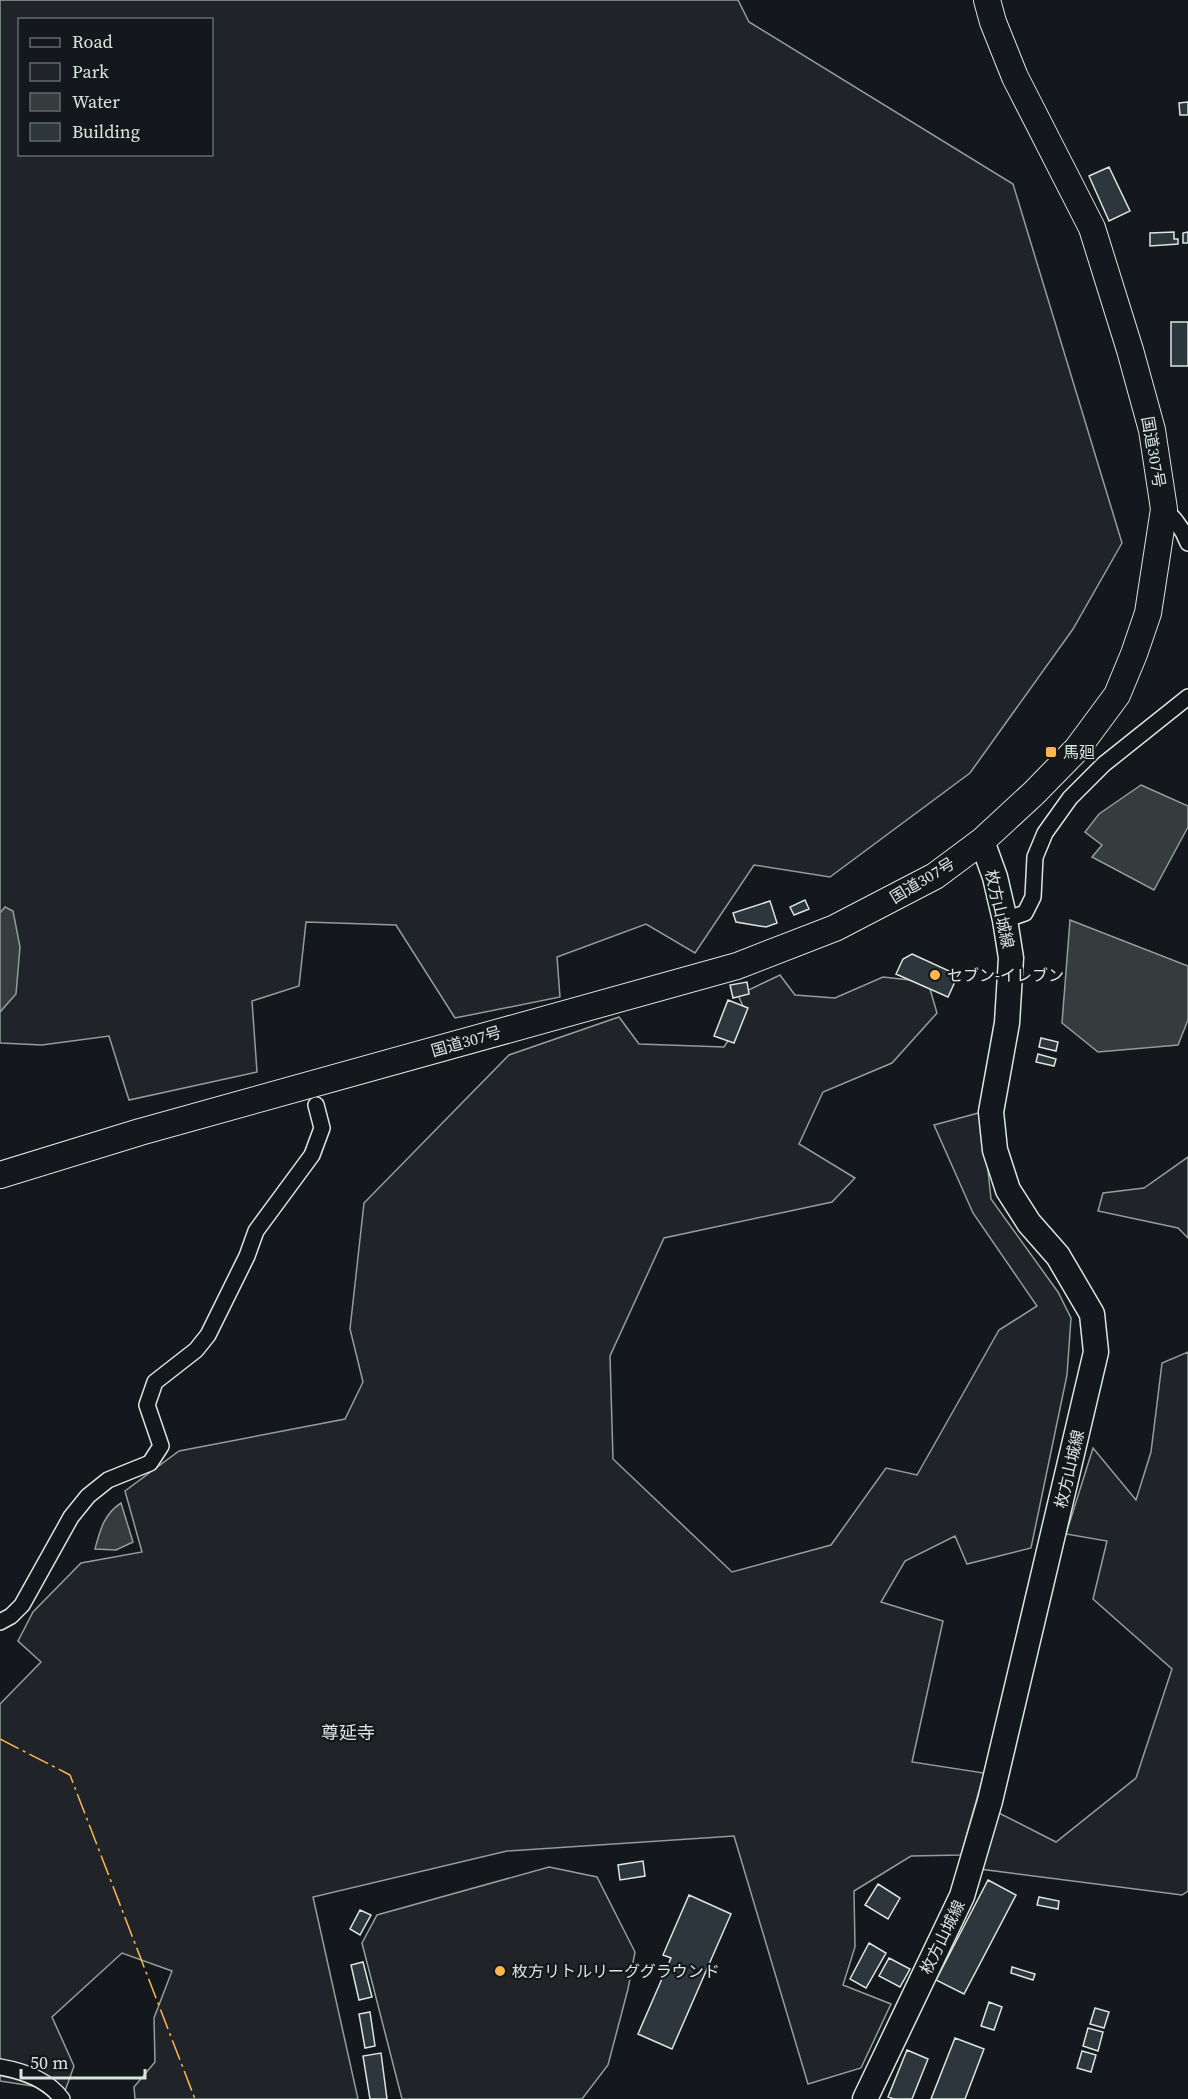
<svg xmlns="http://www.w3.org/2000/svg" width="1188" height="2099" font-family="'Source Serif 4','Noto Sans JP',serif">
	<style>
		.green { fill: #202428; stroke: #939e99; stroke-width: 1.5; fill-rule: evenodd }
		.water { fill: #363b3e; stroke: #939e99; stroke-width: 1.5 }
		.building { fill: #2c363c; stroke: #d8e6dc; stroke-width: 1.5 }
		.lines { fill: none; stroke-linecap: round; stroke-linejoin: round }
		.minor-casing { stroke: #d8e6dc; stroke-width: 18 }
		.primary-casing { stroke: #d8e6dc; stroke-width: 27 }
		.trunk-casing { stroke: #d8e6dc; stroke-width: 28 }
		.minor { stroke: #14181c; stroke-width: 15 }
		.primary { stroke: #14181c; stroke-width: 24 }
		.trunk { stroke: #14181c; stroke-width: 26 }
		.power { stroke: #ffb74d; stroke-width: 1.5; stroke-dasharray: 21 4.5 3 4.5; stroke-linecap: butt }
		.poi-dot { fill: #ffb74d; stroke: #14181c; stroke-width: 2 }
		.labels { text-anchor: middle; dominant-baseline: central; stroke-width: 4.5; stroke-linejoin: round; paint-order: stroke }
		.street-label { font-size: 16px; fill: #d8e6dc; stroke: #14181c }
		.poi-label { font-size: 16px; fill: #d8e6dc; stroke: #14181c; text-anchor: start }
		.neighbourhood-label { font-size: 18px; fill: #d8e6dc; stroke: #14181c }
	</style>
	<rect width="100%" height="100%" fill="#14181c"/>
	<!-- green -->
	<path class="green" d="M0,0H738L749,22L1013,184L1122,543L1073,629L970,773L830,877L754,865L695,953L646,924L557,957L560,997L455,1018L396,925L306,922L299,986L252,1001L257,1072L129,1100L109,1036L42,1045L0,1043ZM20,20H212V154H20Z
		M780,975L795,995L835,998L883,977L928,982L937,1013L892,1063L823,1092L799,1144L855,1178L832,1202L664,1238L610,1356L613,1459L732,1572L831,1545L886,1468L917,1475L999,1330L1037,1306L973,1213L934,1125L982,1112L991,1199L1058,1292L1071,1318L1067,1375L1031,1548L967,1564L955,1536L905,1561L881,1602L943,1621L912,1762L984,1773L961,1855L911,1856L854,1891L855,1947L843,1985L891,2004L861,2068L808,2084L734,1836L507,1851L313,1897L358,2099H135L134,2087L155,2062L154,2018L172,1971L122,1953L52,2017L74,2066L65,2091L0,2081V1704L41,1662L18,1641L33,1612L81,1563L142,1552L125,1491L179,1451L345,1419L363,1382L350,1329L364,1203L509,1055L619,1017L639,1044L724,1047L746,1013L738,995Z
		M1188,1157V1238L1178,1228L1098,1211L1103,1193L1144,1188Z
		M1188,1352V1891L1182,1895L980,1869L995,1811L1056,1842L1136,1778L1172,1669L1093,1599L1107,1541L1066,1534L1093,1448L1136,1500L1151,1452L1162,1363Z
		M549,1867L597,1877L635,1952L628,1989L608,2065L582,2099H402L362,1943L377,1915Z"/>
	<!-- water -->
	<path class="water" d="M1141,785L1188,806V827L1154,890L1092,857L1102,845L1085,832L1099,814Z
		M5,907L13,911L20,947L16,994L0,1012V913Z
		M1070,920L1188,966V1020L1178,1045L1098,1052L1062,1023Z
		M121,1503L133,1542L116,1550L95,1549C100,1530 104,1514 121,1503Z"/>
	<!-- building -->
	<path class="building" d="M1188,102V115H1180L1179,103Z
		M1109,167L1130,211L1109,221L1089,176Z
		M1174,232V239H1178V244L1150,246V233Z
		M1188,232V243H1183V233Z
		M1171,322H1188V366H1171Z
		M805,900L809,909L794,915L790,907Z
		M770,901L777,923L766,927L736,922L733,913Z
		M912,954L958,975L948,997L896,974L903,959Z
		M747,982L749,994L733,998L730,985Z
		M728,1000L748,1008L734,1043L714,1036Z
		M1041,1038L1058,1042L1056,1051L1039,1047Z
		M1038,1054L1056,1059L1054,1066L1036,1062Z
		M643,1861L645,1876L620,1880L618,1865Z
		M988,1880L1016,1895L964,1994L936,1980Z
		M878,1884L900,1898L888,1919L865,1905Z
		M689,1895L731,1914L672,2049L638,2034L671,1958L663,1955Z
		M1039,1897L1059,1901L1058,1909L1037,1905Z
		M360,1910L371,1915L360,1935L350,1929Z
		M869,1943L886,1953L866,1988L850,1979Z
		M889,1958L910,1969L900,1987L879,1976Z
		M363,1962L372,1997L359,2000L351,1965Z
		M1012,1967L1035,1974L1033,1980L1011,1973Z
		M989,2002L1002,2007L994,2030L981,2026Z
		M1095,2008L1109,2012L1104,2028L1090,2024Z
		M370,2012L375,2046L365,2048L359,2014Z
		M1088,2028L1103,2032L1098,2051L1083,2046Z
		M955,2038L984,2049L965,2099H931Z
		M907,2050L928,2059L912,2099H894L888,2097Z
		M1082,2051L1096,2055L1091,2072L1077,2068Z
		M381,2053L387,2099H370L363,2056Z"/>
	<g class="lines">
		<defs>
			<path id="minor" d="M1164,509C1175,518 1183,530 1188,543
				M1005,920L1025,913L1033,897L1035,857L1045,833L1070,798L1104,764L1188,697
				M0,1622L11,1616L22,1605L71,1517L88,1496L108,1480L150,1463L161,1446L147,1405L155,1382L196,1350L208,1335L247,1256L256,1231L312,1155L322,1128L316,1105
				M0,2067C23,2071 48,2080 62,2099"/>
			<path id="primary" d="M865,2099L962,1896L990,1801L1096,1352L1092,1314L1058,1256L1029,1223L1008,1190L995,1150L991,1112L1007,1023L1011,958L1005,920L995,877L982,841"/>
			<path id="trunk" d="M0,1175L140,1132L737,966L835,928L935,876L982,841L1034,793L1077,749L1117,695L1134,654L1148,613L1164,509L1152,430L1130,350L1092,228L1015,77L993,22L987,0"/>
		</defs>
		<!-- minor casing -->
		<use href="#minor" class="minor-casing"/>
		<!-- primary casing -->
		<use href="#primary" class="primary-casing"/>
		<!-- trunk casing -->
		<use href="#trunk" class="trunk-casing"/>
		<!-- minor -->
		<use href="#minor" class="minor"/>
		<!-- primary -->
		<use href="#primary" class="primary"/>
		<!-- trunk -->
		<use href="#trunk" class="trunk"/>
		<!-- power -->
		<path class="power" d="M0,1739L70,1775L195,2099"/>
	</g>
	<!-- markers -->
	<g class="poi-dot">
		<rect x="1045" y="746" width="12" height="12" rx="3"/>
		<circle cx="935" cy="975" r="6"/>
		<circle cx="500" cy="1971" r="6"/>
	</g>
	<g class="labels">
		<!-- street labels -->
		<g class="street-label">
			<text transform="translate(1154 452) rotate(80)">国道307号</text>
			<text transform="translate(922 880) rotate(-31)">国道307号</text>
			<text transform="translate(1000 909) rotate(77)">枚方山城線</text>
			<text transform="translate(466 1041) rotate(-16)">国道307号</text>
			<text transform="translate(1069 1469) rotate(-77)">枚方山城線</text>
			<text transform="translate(942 1937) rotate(-64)">枚方山城線</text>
		</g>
		<!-- poi labels -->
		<g class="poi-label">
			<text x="1063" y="752">馬廻</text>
			<text x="947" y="975">セブン-イレブン</text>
			<text x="512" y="1971">枚方リトルリーググラウンド</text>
		</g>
		<!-- neighbourhood labels -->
		<g class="neighbourhood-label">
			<text x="348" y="1732">尊延寺</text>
		</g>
	</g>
	<!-- legend -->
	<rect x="18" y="18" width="195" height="138" fill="#14181c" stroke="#626a69" stroke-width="1.5"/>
	<rect x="30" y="38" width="30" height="9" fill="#14181c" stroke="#626a69" stroke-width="1.5"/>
	<text x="72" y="48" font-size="18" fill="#d8e6dc">Road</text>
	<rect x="30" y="63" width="30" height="18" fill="#202428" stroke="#626a69" stroke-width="1.5"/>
	<text x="72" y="78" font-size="18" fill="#d8e6dc">Park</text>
	<rect x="30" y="93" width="30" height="18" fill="#363b3e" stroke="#626a69" stroke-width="1.5"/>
	<text x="72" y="108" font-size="18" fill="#d8e6dc">Water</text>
	<rect x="30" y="123" width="30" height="18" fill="#2c363c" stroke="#626a69" stroke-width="1.5"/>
	<text x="72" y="138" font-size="18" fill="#d8e6dc">Building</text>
	<!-- scale -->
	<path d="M21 2069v9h124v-9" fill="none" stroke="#d8e6dc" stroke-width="3"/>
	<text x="30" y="2069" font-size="18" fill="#d8e6dc" stroke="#14181c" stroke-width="4.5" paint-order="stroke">50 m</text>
</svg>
